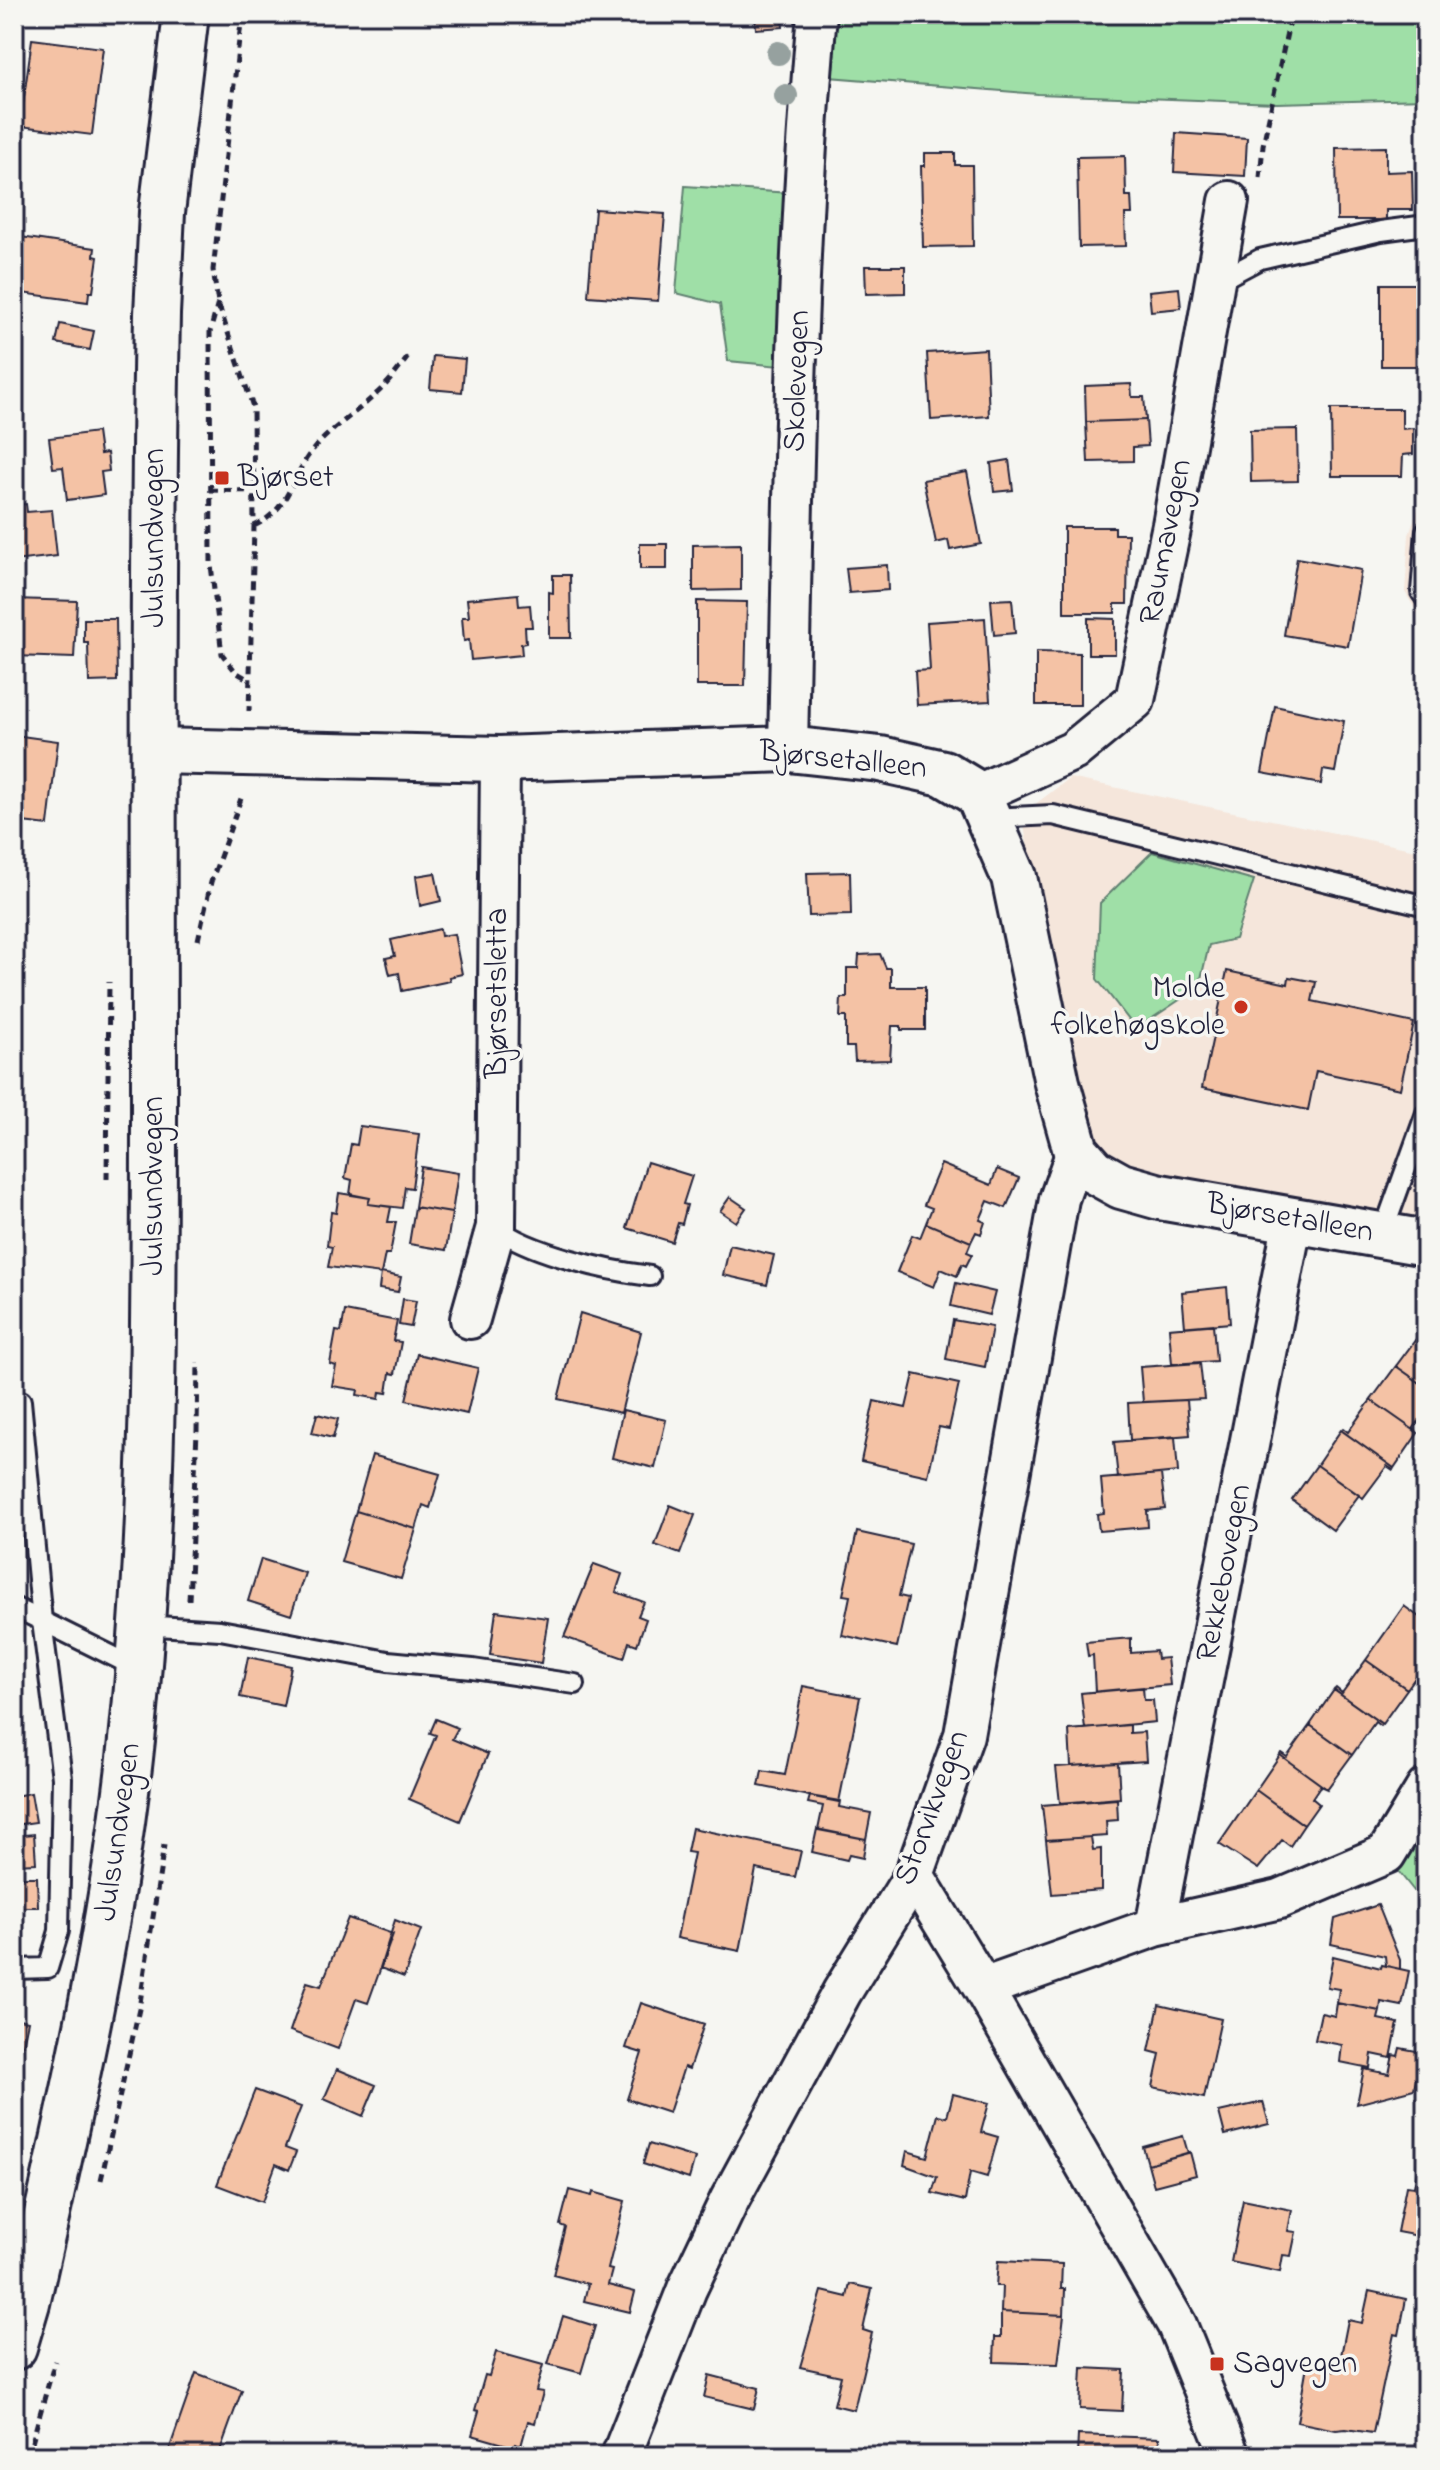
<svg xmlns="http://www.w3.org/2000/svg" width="1440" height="2470" font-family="'Indie Flower',sans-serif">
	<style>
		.built { fill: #f5e6db }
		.green { fill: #9fdfa7; stroke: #608071; stroke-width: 2 }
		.building { fill: #f4c2a5; stroke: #22223b; stroke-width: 2 }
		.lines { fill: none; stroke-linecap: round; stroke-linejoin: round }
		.service-casing { stroke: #22223b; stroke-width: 24 }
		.minor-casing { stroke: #22223b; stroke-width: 44 }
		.secondary-casing { stroke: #22223b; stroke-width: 50 }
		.primary-casing { stroke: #22223b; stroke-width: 50 }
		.path { stroke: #22223b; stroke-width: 5; stroke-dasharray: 8 6; stroke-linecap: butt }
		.service { stroke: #f6f6f2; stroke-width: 18 }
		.minor { stroke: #f6f6f2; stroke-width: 38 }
		.secondary { stroke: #f6f6f2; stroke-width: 44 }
		.primary { stroke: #f6f6f2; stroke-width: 44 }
		.tree { fill: #96a19f }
		.poi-dot { fill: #c8321e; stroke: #f6f6f2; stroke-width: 3 }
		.labels { text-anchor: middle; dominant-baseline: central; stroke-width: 7; stroke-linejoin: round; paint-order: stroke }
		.street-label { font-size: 32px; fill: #22223b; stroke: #f6f6f2 }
		.poi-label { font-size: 32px; fill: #22223b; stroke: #f6f6f2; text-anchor: start }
	</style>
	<rect width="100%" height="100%" fill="#f6f6f2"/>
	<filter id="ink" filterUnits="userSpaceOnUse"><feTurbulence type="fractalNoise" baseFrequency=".0125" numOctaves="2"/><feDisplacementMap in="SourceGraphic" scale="16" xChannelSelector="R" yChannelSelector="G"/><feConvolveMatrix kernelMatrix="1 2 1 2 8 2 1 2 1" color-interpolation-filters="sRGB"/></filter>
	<g filter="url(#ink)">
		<!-- built -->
		<path class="built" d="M1426,485V628L1405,592L1409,535Z
			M1070,778L1416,850L1426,810V1226L1082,1164L1022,814Z"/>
		<!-- green -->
		<path class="green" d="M832,14H1426V99L1277,103L1038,94L829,77Z
			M685,186L790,193L780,366L728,361L720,304L676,293Z
			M1152,852L1254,880L1235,939L1209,945L1199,987L1136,1029L1097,979L1100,903Z
			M1426,1825V1906L1395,1867Z"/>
		<!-- building -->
		<path class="building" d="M755,14H782L783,27L756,29Z
			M32,39L103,48L92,135L20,126Z
			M1176,133L1247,138L1245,176L1174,172Z
			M1386,147V172L1412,171L1413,210H1386V220H1337L1336,148Z
			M925,153H955V165H972L973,246L923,247L921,166H925Z
			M1125,156L1126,196H1131L1132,214H1125L1126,246L1079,247L1077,157Z
			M595,209L665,214L658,301L588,296Z
			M14,236L95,248L94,256L98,257L93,292H89L88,302L14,292Z
			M865,266H905V293L866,294Z
			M1381,284H1426V366H1381Z
			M1179,288L1181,308L1151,311L1149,291Z
			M60,324L94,331L90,350L56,343Z
			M986,349L989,416L931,420L927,353Z
			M433,356L465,359L462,392L430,389Z
			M1131,384L1132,397H1144L1146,420L1086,422L1085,386Z
			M1331,409H1402V429L1413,428V454L1403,455L1402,476H1332Z
			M1146,420L1148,446L1133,447V461L1088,462L1086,422Z
			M1297,429L1298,481L1251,482L1250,430Z
			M97,432L100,454L107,453L109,471L101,472L104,495L67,500L63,467L53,468L49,438Z
			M1009,460L1013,490L994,492L991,463Z
			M967,472L981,544L950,550L948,540L936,543L923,480Z
			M26,504L27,512L52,510L57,556L14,561V505Z
			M1064,527H1115V534H1128L1127,604H1115V613H1064Z
			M640,544H667V569H640Z
			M741,544V590L693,591V545Z
			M1297,558L1361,570L1348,646L1284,635Z
			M887,565L888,590L849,593L846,568Z
			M553,575H570L571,638H549V592L553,593Z
			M518,594L519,606L530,605L532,627H525L526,643L521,644L522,655L471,660L469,640L464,641L462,617H469L467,599Z
			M14,599L77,601L74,658L14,656Z
			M1012,599L1015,633L994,635L991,600Z
			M697,601L747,602L745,686H697Z
			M985,618L990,701L917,705L915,671L930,670L927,622Z
			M1088,618L1115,619V654H1088Z
			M84,619H116L117,681L89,682L88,643H84Z
			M1036,652L1080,653V705H1036Z
			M1275,706L1344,721L1335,772L1323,770L1321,784L1262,773Z
			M14,735L58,741L48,825L14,821Z
			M850,872L851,915L809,916L807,873Z
			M435,873L441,901L420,906L416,876Z
			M440,929L441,936L454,934L462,974L449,977L450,981L402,991L399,973L390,975L386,958L395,956L391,940Z
			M880,954L886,968H891V987H925V1030H901V1026H892L890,1060L855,1061L854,1047H846V1017H840L841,998H847V968H858L859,955Z
			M1227,971L1288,984L1289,977L1316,982L1312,1001L1414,1023L1400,1089L1316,1071L1308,1110L1202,1088Z
			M360,1126L419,1134L412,1188L405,1187L402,1208L368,1204L370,1198L350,1194L352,1180L345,1178L351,1144L357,1145Z
			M647,1162L692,1176L683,1204L687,1205L682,1224L678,1223L672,1242L627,1228Z
			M941,1164L991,1185L997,1169L1019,1178L1006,1208L988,1201L980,1220L985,1222L981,1234L976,1232L971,1242L926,1223L932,1208L924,1205Z
			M421,1167L458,1173L452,1213L415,1207Z
			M339,1193L370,1198L368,1204L391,1207L388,1222H396L390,1254H385L381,1274L328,1267L332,1247L327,1246L331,1212L336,1213Z
			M730,1197L746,1208L736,1222L720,1211Z
			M415,1207L452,1213L446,1250L409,1244Z
			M926,1223L971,1242L967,1252L972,1254L966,1266L962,1264L957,1276L941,1269L934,1287L897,1272L912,1235L920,1238Z
			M730,1245L774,1255L767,1285L723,1275Z
			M381,1273L401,1277L398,1292L379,1289Z
			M956,1283L995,1292L989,1315L951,1306Z
			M1227,1287L1230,1323L1185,1327L1182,1292Z
			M403,1299L416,1301L411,1327L399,1325Z
			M345,1311L397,1321L393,1341L401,1342L395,1374L390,1373L387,1393L380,1392L379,1399L357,1395L358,1390L332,1386L336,1366L330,1364L336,1331L341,1332Z
			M580,1313L641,1332L621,1413L558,1399Z
			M953,1320L992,1327L985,1367L946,1359Z
			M1213,1324L1216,1361L1172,1364L1169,1328Z
			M1422,1331L1426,1334V1387L1396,1366Z
			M417,1354L478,1368L467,1414L406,1400Z
			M1200,1363L1204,1399L1143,1402L1140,1367Z
			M1396,1366L1426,1387V1411L1414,1428L1418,1433L1371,1400Z
			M914,1374L959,1384L949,1429L939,1427L928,1476L861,1461L874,1401L906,1408Z
			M1187,1400L1190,1435L1130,1440L1128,1403Z
			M1371,1400L1418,1433L1394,1468L1341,1430L1343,1428L1348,1432Z
			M623,1410L666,1420L655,1468L612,1458Z
			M317,1414L338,1419L333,1438L312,1433Z
			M1341,1430L1394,1468L1393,1470L1387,1466L1363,1498L1317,1465Z
			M1175,1437L1178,1472L1118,1478L1114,1442Z
			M372,1455L440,1474L430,1508L423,1505L416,1529L356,1511Z
			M1317,1465L1359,1495L1333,1530L1292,1500Z
			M1161,1474L1165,1509L1147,1511L1148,1527L1099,1531L1097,1514L1104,1513L1101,1479Z
			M670,1505L695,1515L680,1554L655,1545Z
			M356,1511L416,1529L401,1579L341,1562Z
			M857,1532L911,1544L899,1596L908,1598L897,1647L842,1635L850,1596L843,1595Z
			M261,1559L305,1573L291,1615L248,1601Z
			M594,1564L622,1574L616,1592L644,1602L638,1616L646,1619L637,1645L629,1642L624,1658L564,1637Z
			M1404,1606L1426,1622V1662L1407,1689L1366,1660Z
			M496,1611L548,1618L541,1663L490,1655Z
			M1131,1638V1653L1156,1651L1157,1659L1167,1658L1170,1685L1095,1692L1093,1655L1088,1656L1086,1642Z
			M248,1657L291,1666L283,1706L240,1697Z
			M1366,1660L1407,1689L1382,1724L1334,1690L1336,1688L1342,1693Z
			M803,1686L860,1697L839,1802L759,1786L762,1771L785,1775Z
			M1143,1687L1144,1700H1153L1155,1722L1085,1729L1081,1693Z
			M1334,1690L1382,1724L1380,1726L1375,1722L1352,1755L1310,1725Z
			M436,1719L458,1728L452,1739L488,1754L460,1821L409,1799L436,1735L430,1733Z
			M1130,1725V1733L1144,1732L1146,1761L1071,1766L1069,1730Z
			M1310,1725L1352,1755L1327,1789L1280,1755L1281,1753L1287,1757Z
			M1280,1755L1327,1789L1320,1786L1312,1798L1319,1804L1304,1825L1256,1790Z
			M1118,1763L1120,1798L1060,1803L1056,1767Z
			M1256,1790L1304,1825L1290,1846L1282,1840L1258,1869L1219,1844Z
			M31,1793L36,1822L14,1825V1796Z
			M810,1796L840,1801L839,1807L871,1813L866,1839L818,1830L823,1806L808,1803Z
			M1117,1799L1118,1820L1106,1821L1107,1836L1046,1840L1042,1805Z
			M692,1828L801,1851L795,1877L756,1869L740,1951L677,1938L694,1853L687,1852Z
			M817,1829L866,1839L863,1858L849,1855L847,1860L812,1852Z
			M34,1834L36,1863L14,1864V1836Z
			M1091,1837L1093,1850L1101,1849V1890L1052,1894L1046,1840Z
			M14,1877H37L38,1907H14Z
			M1378,1905L1400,1960V1969L1386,1966L1385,1956L1331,1944L1335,1919Z
			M348,1918L393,1934L368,2003L356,1999L338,2049L290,2031L307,1982L321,1986Z
			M395,1920L421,1930L404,1977L380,1968Z
			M1333,1956L1381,1968L1382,1965L1409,1971L1402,2006L1381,2002L1380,2011L1337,2003L1339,1989L1327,1987Z
			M641,2003L704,2024L689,2069L684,2067L669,2113L627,2099L642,2053L626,2048Z
			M1337,2003L1380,2011L1378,2019L1398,2023L1391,2058L1372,2054L1370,2068L1340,2062L1342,2045L1315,2040L1321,2013L1335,2016Z
			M1159,2005L1221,2019L1204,2098L1153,2087L1160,2054L1149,2051Z
			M14,2018L28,2021L17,2073L14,2072Z
			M1400,2048L1422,2052L1414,2089L1357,2104L1364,2069L1389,2074L1393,2055L1398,2056Z
			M337,2069L376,2085L363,2116L324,2099Z
			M255,2090L301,2107L285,2148L296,2152L289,2170L276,2164L262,2202L217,2185Z
			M953,2094L989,2103L981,2132L998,2137L987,2177L970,2172L965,2201L932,2193L937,2177L904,2165L907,2151L927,2157L938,2115L947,2117Z
			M1263,2102L1269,2124L1225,2135L1219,2112Z
			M1424,2135H1426V2242L1423,2241L1424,2237L1397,2232L1406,2186L1414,2187Z
			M1183,2136L1188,2153L1148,2164L1143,2147Z
			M649,2144L695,2158L689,2179L643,2164Z
			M1190,2152L1196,2175L1154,2186L1148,2164Z
			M569,2190L592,2196L593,2192L625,2201L608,2269L612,2270L608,2285L635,2292L630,2312L584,2301L588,2284L553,2275L565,2227L560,2225Z
			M1243,2200L1292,2210L1288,2231L1296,2232L1291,2256L1283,2255L1280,2272L1231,2262Z
			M998,2261L1062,2264L1061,2289H1065L1064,2315L1001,2312L1002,2286H996Z
			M850,2284L872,2289L863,2330L872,2333L854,2410L834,2405L841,2376L800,2367L822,2291L847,2297Z
			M1369,2291L1406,2299L1399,2335L1394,2334L1373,2433L1346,2429L1336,2430L1297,2422L1307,2365L1338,2371L1348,2320L1362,2323Z
			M1001,2312L1064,2315L1058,2364L994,2362L995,2337H1001Z
			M563,2316L595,2326L581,2373L548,2364Z
			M496,2352L543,2365L536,2391L543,2392L535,2423L528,2421L521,2446L515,2444L514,2447L472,2435L479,2411L475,2410L485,2375L489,2376Z
			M1082,2368L1124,2370L1122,2411L1080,2409Z
			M196,2373L242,2390L218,2456H167Z
			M709,2375L759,2388L754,2409L704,2397Z
			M1078,2435L1159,2438L1158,2456H1077Z"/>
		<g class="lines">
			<defs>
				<path id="service" d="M1215,283L1260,259L1381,231L1426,225
					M1426,531L1421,592L1426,599
					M989,818L1053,815L1426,906
					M496,1227C528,1253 609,1271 650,1276
					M1382,1235L1426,1113
					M14,1399L21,1401L42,1621L62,1778L59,1931L48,1968L14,1969
					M14,1607L139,1669
					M142,1625L220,1630L388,1661L473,1669L575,1684"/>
				<path id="minor" d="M788,749C793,504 795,258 817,14
					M978,794L1073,751L1135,700L1172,525L1229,201
					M470,1319L496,1227L500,759
					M914,1875L983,1988L1177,2325L1230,2456
					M1155,1927L1280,1899L1386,1854L1426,1788
					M983,1988L1155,1927L1293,1220
					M621,2456L687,2289L730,2199L842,1992L914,1875L964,1735L1059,1199L1076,1151"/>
				<path id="secondary" d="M155,751L500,759L788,749L880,759L943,773L978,794L1014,877L1057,1083L1076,1151L1094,1171L1121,1186L1160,1197L1426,1243"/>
				<path id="primary" d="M14,2347L27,2303C69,2116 112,1931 132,1740C154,1530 154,1319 154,1108C154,843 152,579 157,314L162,212L186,14"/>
			</defs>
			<!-- service casing -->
			<use href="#service" class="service-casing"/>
			<!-- minor casing -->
			<use href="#minor" class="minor-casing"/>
			<!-- secondary casing -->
			<use href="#secondary" class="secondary-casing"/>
			<!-- primary casing -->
			<use href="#primary" class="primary-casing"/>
			<!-- path -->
			<path class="path" d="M242,14L213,270L218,303L253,407L254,526L249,711
				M1260,178L1263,145L1291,14
				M218,303L210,332L211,565L222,654L236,672L249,680
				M210,490L252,491
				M254,526C286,511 289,487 306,459C323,433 353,416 375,395C388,384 398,370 408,357
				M198,940L211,882L243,793
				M107,1179L109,982
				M189,1600L197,1432L198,1362
				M101,2180L139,2009L164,1845
				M28,2456L55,2361"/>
			<!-- service -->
			<use href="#service" class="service"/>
			<!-- minor -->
			<use href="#minor" class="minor"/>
			<!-- secondary -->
			<use href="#secondary" class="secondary"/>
			<!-- primary -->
			<use href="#primary" class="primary"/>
		</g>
		<!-- trees -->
		<g class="tree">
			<circle cx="778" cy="53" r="12"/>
			<circle cx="786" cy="96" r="12"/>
		</g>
	</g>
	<!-- markers -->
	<g class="poi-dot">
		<rect x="214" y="470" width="16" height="16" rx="4"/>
		<circle cx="1241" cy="1007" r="8"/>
		<rect x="1209" y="2356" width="16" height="16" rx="4"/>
	</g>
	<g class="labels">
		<!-- street labels -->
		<g class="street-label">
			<text transform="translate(798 381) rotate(-88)">Skolevegen</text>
			<text transform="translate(155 538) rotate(-90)">Julsundvegen</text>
			<text transform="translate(1167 542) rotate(-79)">Raumavegen</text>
			<text transform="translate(843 761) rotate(6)">Bjørsetalleen</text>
			<text transform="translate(498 993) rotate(-90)">Bjørsetsletta</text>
			<text transform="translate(154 1186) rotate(-90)">Julsundvegen</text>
			<text transform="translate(1290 1219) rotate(10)">Bjørsetalleen</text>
			<text transform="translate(1225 1573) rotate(-79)">Rekkebovegen</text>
			<text transform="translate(933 1808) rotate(-70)">Storvikvegen</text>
			<text transform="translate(119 1832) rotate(-82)">Julsundvegen</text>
		</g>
		<!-- poi labels -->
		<g class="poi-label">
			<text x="238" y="478">Bjørset</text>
			<text x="1225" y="989" text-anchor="end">Molde<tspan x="1225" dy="37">folkehøgskole</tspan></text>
			<text x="1233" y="2364">Sagvegen</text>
		</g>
	</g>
	<!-- margin -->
	<rect width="1440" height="2470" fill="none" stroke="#f6f6f2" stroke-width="48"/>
	<rect x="24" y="24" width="1392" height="2422" fill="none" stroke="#22223b" stroke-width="3" filter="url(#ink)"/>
</svg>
